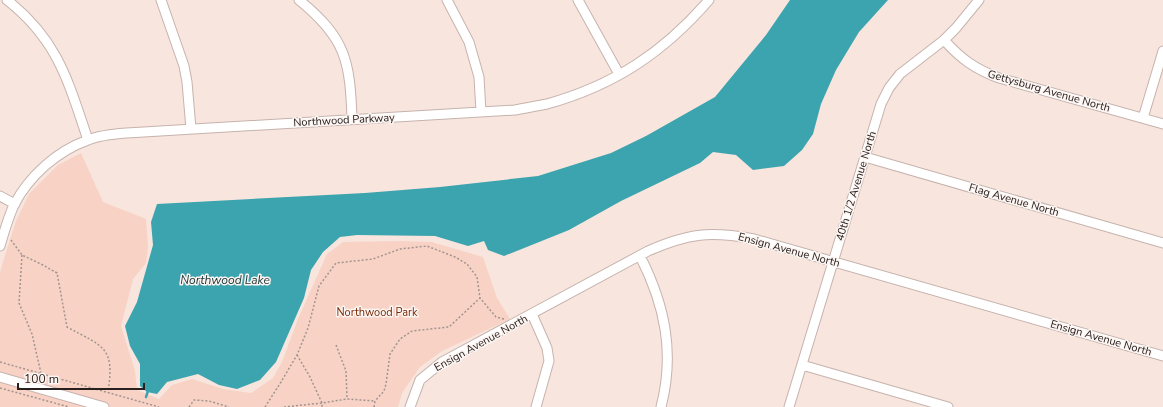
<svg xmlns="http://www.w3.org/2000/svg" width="1163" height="407" font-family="'Nunito Sans',sans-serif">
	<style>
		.green { fill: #f8d2c5 }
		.water { fill: #3ca4af }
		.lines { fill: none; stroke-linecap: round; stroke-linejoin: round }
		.stream { stroke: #3ca4af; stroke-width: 2.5 }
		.minor-casing { stroke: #c6b3ad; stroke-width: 11 }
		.path { stroke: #a2948f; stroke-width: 1.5; stroke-dasharray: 2 2; stroke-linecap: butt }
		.minor { stroke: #fff; stroke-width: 9 }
		.labels { text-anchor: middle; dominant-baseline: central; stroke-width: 3; stroke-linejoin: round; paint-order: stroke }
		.street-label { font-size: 11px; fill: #27201e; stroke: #fcf5f2 }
		.park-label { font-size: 11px; fill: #792a07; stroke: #fcf5f2 }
		.water-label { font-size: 12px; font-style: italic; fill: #1c3336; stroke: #fcf5f2 }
	</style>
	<rect width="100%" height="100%" fill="#f7e5de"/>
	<!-- green -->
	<path class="green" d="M81,153L103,202L146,219L148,247L146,263L133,279L121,326L135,371L137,390L159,399L172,385L192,379L223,389L251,393L273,378L282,362L298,319L327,254L343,242L400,241L432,242L483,257L497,298L510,319L442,351L420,367L402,393L398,407H0V273L2,265L16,221L29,194L58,165Z"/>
	<!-- water -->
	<path class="water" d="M790,0H888L859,32L836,70L821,104L813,134L802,150L784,166L753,170L736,155L713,152L700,163L621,201L569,230L504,256L488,250L484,241L468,246L435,236L357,235L340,237L323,252L311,270L304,298L276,362L260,380L237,389L219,385L198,374L167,382L157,394L147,392L140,386V364L130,346L125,326L137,302L153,245L151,222L157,204L365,193L440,187L538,176L611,153L646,136L715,97L766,35Z"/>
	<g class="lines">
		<!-- stream -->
		<path class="stream" d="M146,397L148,391"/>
		<defs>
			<path id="minor" d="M7,0C58,40 68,81 88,140
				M161,0L184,66L187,82L191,129
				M299,0C346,38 350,61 352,119
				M447,0L469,42L479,77L481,112
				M578,0L619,74
				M944,40C961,59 975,69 999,78L1163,124
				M1143,118L1163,51
				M865,157L1163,243
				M0,196L15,204
				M0,246C4,232 8,218 14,205C29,176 57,151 88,140C100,135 114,134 127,133L515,110C525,108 537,106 547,104C615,85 664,52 709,0
				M640,256C665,305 675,353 661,407
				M532,314L547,348L549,361L536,407
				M802,365L948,407
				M0,377L104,407
				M410,407L420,380L442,362L648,251C689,233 710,231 754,239L1163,356
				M789,407L881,104L889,88L900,74L944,40L956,28L979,0"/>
		</defs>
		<!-- minor casing -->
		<use href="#minor" class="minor-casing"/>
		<!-- path -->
		<path class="path" d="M11,240L22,255L43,265L57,273L67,327C104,347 115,347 108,392
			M22,255L19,303L32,334L41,373
			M336,345L346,371L347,399
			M297,355L310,377L322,403V407
			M0,362L159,407
			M0,388L69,407
			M189,407L194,400L209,401L229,407
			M265,407L281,382L297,355L308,328L319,286L336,263L373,259L400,249L427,246L455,257L467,264L477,277L480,298L496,317L504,319
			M284,407L322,403L347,399L375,401
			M374,407L375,401L384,391L386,384L390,354L400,339L412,331L449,327L480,298"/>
		<!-- minor -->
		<use href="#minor" class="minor"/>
	</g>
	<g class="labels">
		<!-- street labels -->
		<g class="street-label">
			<text transform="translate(1049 91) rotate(16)">Gettysburg Avenue North</text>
			<text transform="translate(344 120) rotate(-3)">Northwood Parkway</text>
			<text transform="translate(856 186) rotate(-73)">40th 1/2 Avenue North</text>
			<text transform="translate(1014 200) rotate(16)">Flag Avenue North</text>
			<text transform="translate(789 250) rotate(15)">Ensign Avenue North</text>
			<text transform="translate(1101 338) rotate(16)">Ensign Avenue North</text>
			<text transform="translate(481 343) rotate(-29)">Ensign Avenue North</text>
		</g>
		<!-- park labels -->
		<g class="park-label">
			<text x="377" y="312">Northwood Park</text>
		</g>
		<!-- water labels -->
		<g class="water-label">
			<text x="225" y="280">Northwood Lake</text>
		</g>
	</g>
	<!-- scale -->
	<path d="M18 383v6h126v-6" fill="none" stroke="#27201e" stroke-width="2"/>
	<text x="24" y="383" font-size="12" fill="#27201e" stroke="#fcf5f2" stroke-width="3" paint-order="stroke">100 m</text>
</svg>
